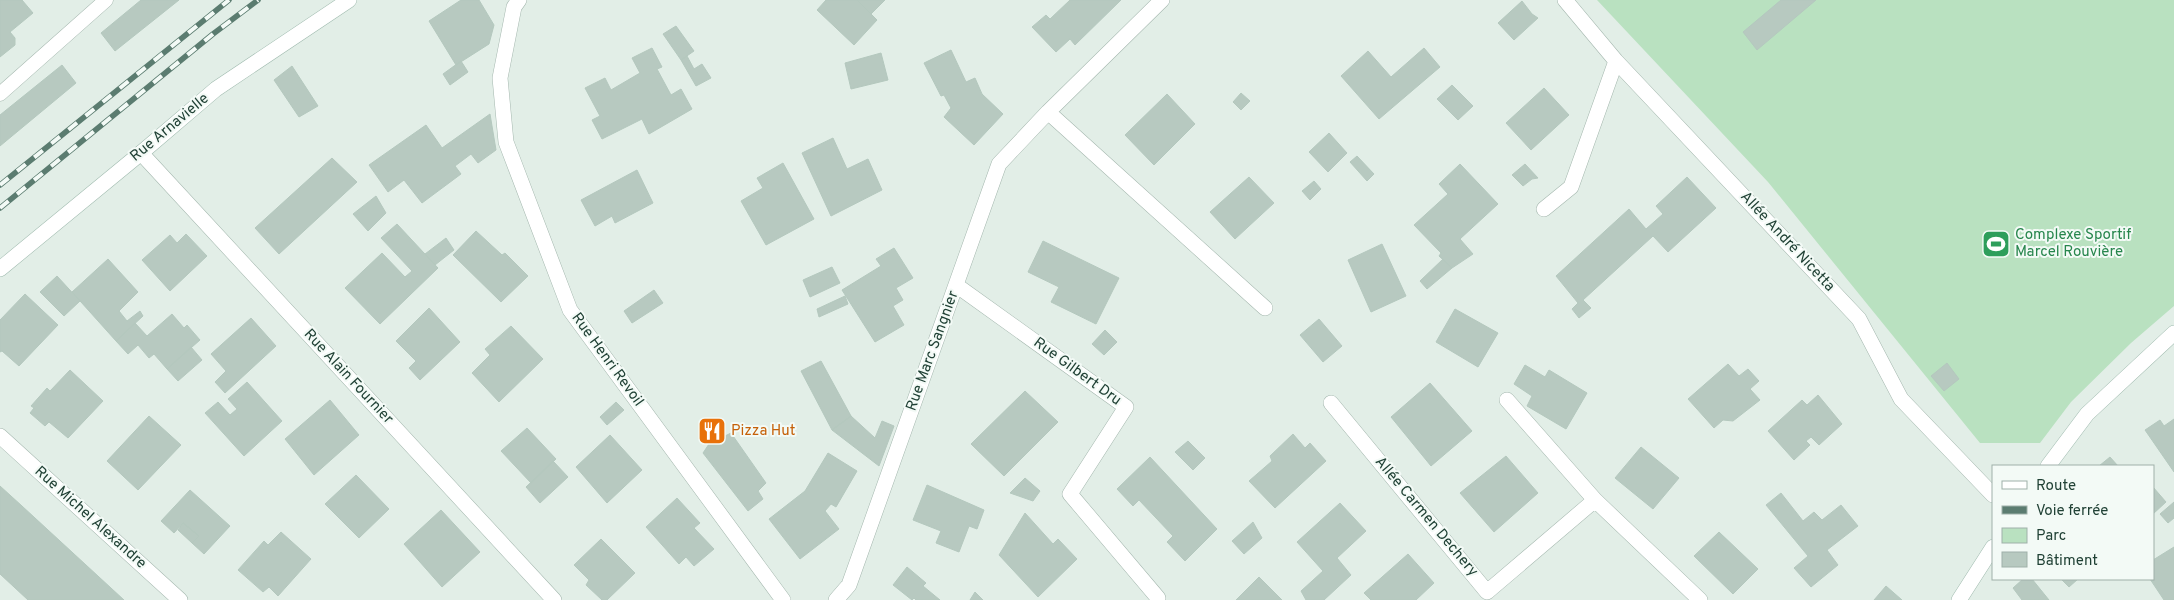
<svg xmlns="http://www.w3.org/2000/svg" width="2174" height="600" font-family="Overpass,sans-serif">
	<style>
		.green { fill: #b9e1c0 }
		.building { fill: #b7c9c0; stroke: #b4c8be }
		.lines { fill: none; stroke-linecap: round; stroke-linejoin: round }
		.lane-casing { stroke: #a4b7ae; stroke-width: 15 }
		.street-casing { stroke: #a4b7ae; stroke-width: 16 }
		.secondary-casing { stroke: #9fbaae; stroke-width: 16 }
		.lane { stroke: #fff; stroke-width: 14 }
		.street { stroke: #fff; stroke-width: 15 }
		.secondary { stroke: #fff; stroke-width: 15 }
		.rail-casing { stroke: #5b7c70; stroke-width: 5.5 }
		.rail { stroke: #f3faf6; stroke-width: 4; stroke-dasharray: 11; stroke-linecap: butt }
		.labels { text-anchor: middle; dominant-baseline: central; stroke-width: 4; stroke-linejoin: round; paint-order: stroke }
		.street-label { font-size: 15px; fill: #204135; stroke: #f3faf6 }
		.leisure-label { font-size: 15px; fill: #27864d; stroke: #f3faf6; text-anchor: start }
		.food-label { font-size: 15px; fill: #c56008; stroke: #f3faf6; text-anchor: start }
	</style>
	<rect width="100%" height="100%" fill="#e2eee7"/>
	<!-- green -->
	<path class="green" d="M1597,0H2174V306L2131,343L2071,402L2040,443H1980L1768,182Z"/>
	<!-- building -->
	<path class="building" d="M0,0H22L33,13L10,32L15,38V45L0,57Z
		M141,0H179L115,51L101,33Z
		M461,0H479L494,25L489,44L456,65L429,21Z
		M826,0H857L877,20L854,45L817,10Z
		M857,0H885L871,14Z
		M1070,0H1121L1075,45L1070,39L1056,52L1032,27L1046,15L1050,19Z
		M1781,0H1816L1757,50L1743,32Z
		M1522,1L1532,14L1538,18L1514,40L1498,23Z
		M676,26L694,51L681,60L663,34Z
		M652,48L662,67L657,69L671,95L681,89L692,109L649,134L642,119L602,139L592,120L600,116L585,88L605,78L611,90L640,73L632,58Z
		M1424,48L1440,67L1379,119L1341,76L1368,51L1391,77Z
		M951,50L966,82L975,78L982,94L1003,114L974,145L944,117L951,108L944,95L941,96L924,63Z
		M881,53L888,80L851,89L845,63Z
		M687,56L694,69L702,64L711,78L696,86L681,60Z
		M461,61L468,72L450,85L443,74Z
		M62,65L76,83L0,146V115Z
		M292,66L318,106L299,117L274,80Z
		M1452,85L1473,106L1458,120L1437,99Z
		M1544,88L1569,115L1531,150L1506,123Z
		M1241,93L1250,101L1241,110L1233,102Z
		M1167,94L1195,124L1154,165L1125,135Z
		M490,114L496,150L478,163L471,154L455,166L461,174L422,203L404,180L388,192L369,165L426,125L442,148Z
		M1329,133L1347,153L1328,172L1309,152Z
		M833,138L847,169L868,159L882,190L831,216L802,153Z
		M1357,156L1374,174L1367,181L1350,162Z
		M332,158L357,182L279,254L255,228Z
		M783,163L814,219L766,245L741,201L763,188L757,178Z
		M1460,164L1498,204L1460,239L1473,254L1452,268L1439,256L1441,253L1414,225L1448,194L1439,184Z
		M1525,164L1538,178L1532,179L1523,186L1512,175Z
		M637,170L653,203L615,223L612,216L595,226L581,200Z
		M1249,177L1274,203L1235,239L1210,212Z
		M1687,177L1716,208L1668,252L1653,236L1583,300L1591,308L1579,318L1572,309L1578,303L1556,276L1629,209L1646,229L1663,214L1656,206Z
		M1314,181L1321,189L1310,200L1302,191Z
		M376,196L386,213L368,231L353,214Z
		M397,224L438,268L380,324L345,288L382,253L405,277L412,271L381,238Z
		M476,231L502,255L505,253L528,276L501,302L453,255Z
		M186,234L207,256L170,291L142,260L170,235L177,243Z
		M446,238L454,250L435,265L425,254Z
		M1043,241L1119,278L1096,324L1051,302L1059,287L1028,272Z
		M1382,244L1406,296L1371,312L1348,260Z
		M894,248L913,278L896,288L903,300L893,306L904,325L875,342L842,290L881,266L876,259Z
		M108,259L138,292L119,311L127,321L140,311L143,316L116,341L72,292Z
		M1443,259L1452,268L1427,289L1420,281Z
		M832,267L840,283L810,297L803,280Z
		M57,276L80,301L64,316L40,292Z
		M654,290L663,303L632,323L624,311Z
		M25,294L58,325L19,366L2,351L0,352V320Z
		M845,296L848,304L819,317L817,309Z
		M429,308L460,342L420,380L409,368L416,361L396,341Z
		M1455,309L1498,333L1478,367L1436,342Z
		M172,314L184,328L187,325L200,340L167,369L154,354L149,358L138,345L128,354L116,341L135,323L147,336Z
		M251,318L276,346L225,393L215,382L226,371L211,354Z
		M1319,319L1342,346L1323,362L1300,335Z
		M511,326L543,359L499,402L472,373L490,355L485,349Z
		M1105,330L1117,342L1104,355L1092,344Z
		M191,347L202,360L178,381L167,369Z
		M821,361L851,416L832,430L801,371Z
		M1947,363L1959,379L1944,391L1931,376Z
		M1728,364L1739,376L1748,369L1759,381L1750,389L1760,400L1733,421L1723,420L1714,428L1688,399Z
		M1525,365L1545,377L1549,370L1587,393L1566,429L1527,406L1532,396L1514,384Z
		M70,370L103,401L68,438L49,422L45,426L30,413L34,408L31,406L47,388L50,391Z
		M247,382L282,421L244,456L205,413L218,402L230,415L237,409L228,399Z
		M1430,383L1472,431L1431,466L1391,417Z
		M1025,391L1058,422L1004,476L971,444Z
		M1818,395L1842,424L1819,445L1811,437L1806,441L1810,445L1794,460L1768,431L1802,400L1807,405Z
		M330,400L359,435L314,475L285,439Z
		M616,402L624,410L607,425L600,417Z
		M149,416L181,445L138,490L107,461Z
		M851,416L875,438L882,421L894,426L879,466L832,430Z
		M2174,419V472L2145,430L2160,420L2164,426Z
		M527,428L556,459L531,483L501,451Z
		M731,433L766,483L758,491L763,499L748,511L703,453L709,444Z
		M1293,434L1305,448L1310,443L1326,461L1275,508L1249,481L1272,461L1270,456Z
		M610,435L642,470L607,503L576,467Z
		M1188,441L1205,458L1193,470L1175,452Z
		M1641,447L1679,478L1653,509L1615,478Z
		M828,453L857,471L836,507L831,504L825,511L839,529L800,559L769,519L805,491Z
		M1506,456L1538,493L1494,532L1460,493Z
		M1150,457L1217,529L1185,561L1167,542L1173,536L1139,500L1133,506L1117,489Z
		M2110,457L2118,466H2099Z
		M553,461L568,477L540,503L526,487Z
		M356,475L389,509L359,538L325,504Z
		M1025,478L1040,491L1033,501L1010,493Z
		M927,485L984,510L977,529L969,526L959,552L936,543L941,531L913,520Z
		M0,486L22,506L124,600H28L0,574Z
		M2153,487L2166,502L2153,514Z
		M190,490L230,526L204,554L192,543L199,536L183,523L174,533L161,521Z
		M1781,493L1803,521L1814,512L1822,520L1841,505L1858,526L1827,550L1838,565L1811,587L1794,568L1808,556L1766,505Z
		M677,498L700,523L694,528L714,549L694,566L686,557L679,564L646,527Z
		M2174,502V518L2168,523L2160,514Z
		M1340,503L1366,531L1337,558L1351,575L1324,600H1306L1301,591L1323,571L1297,542Z
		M441,510L480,552L442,587L404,544Z
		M1025,513L1053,544L1058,539L1077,559L1038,597L999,555Z
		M1253,522L1262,538L1244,554L1232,541Z
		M183,523L199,536L192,543L178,530Z
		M281,532L311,559L278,596L269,587L263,592L238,570L264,541L268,545Z
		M1719,532L1758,569L1733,594L1694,556Z
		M601,539L635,573L607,600H602L586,585L589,580L574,565Z
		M2174,547V600H2164L2150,579H2153V560Z
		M1408,554L1434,583L1416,600H1371L1364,593Z
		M907,567L926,583L923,586L940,600H916L914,598L912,600L893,585Z
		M1259,577L1282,600H1236Z
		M2023,579H2032L2049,600H2022L2013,588Z
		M2061,579H2078L2069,587Z
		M1886,586L1902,600H1874Z
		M975,592L983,600H970Z"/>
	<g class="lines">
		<defs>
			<path id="lane" d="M0,94L106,0"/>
			<path id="street" d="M519,0L514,7L500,78L506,142L570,310L783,600
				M1565,0L1616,61L1859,319L1901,399L1993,495
				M1048,112L1265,308
				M141,153L554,600
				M1544,209L1571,187L1616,61
				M956,285L1126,407L1070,494L1158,598
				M1507,400L1595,500L1700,600
				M1331,403L1487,592L1595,500
				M0,436L180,600
				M836,600L849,585L999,164L1048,112L1162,0"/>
			<path id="secondary" d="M0,269L141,153L216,89L349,0
				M2048,466L2087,414L2174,333
				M1959,600L1993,547"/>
		</defs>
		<!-- lane casing -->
		<use href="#lane" class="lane-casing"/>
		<!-- street casing -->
		<use href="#street" class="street-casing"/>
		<!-- secondary casing -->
		<use href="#secondary" class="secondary-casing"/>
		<!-- lane -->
		<use href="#lane" class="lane"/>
		<!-- street -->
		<use href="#street" class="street"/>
		<!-- secondary -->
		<use href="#secondary" class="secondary"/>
		<defs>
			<path id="rail" d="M0,185L229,0
				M0,208L213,34L258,0"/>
		</defs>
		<!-- rail casing -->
		<use href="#rail" class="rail-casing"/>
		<!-- rail -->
		<use href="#rail" class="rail"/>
	</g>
	<!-- icons -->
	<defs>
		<symbol id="stadium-square" viewBox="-11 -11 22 22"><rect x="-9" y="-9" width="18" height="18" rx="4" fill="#2e9e5b" stroke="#f3faf6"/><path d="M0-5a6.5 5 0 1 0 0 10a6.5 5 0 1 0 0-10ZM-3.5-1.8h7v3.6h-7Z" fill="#fff"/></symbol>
		<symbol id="restaurant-square" viewBox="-11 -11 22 22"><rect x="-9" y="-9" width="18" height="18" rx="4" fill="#e8710a" stroke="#f3faf6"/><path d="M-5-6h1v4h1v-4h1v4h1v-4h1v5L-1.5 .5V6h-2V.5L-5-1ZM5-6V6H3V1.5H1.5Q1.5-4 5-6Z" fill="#fff"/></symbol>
	</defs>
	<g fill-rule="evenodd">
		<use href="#stadium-square" x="1980" y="228" width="32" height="32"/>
		<use href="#restaurant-square" x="696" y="415" width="32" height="32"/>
	</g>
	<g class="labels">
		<!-- street labels -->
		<g class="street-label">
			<text transform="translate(170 128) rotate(-40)">Rue Arnavielle</text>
			<text transform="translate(1787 242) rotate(47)">Allée André Nicetta</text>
			<text transform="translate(933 351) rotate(-70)">Rue Marc Sangnier</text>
			<text transform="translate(607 360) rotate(54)">Rue Henri Revoil</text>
			<text transform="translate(1077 372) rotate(36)">Rue Gilbert Dru</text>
			<text transform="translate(348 377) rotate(47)">Rue Alain Fournier</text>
			<text transform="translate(1426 517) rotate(50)">Allée Carmen Dechery</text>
			<text transform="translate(90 518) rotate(42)">Rue Michel Alexandre</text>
		</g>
		<!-- leisure labels -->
		<g class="leisure-label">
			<text x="2015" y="235">Complexe Sportif<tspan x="2015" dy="17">Marcel Rouvière</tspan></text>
		</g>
		<!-- food labels -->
		<g class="food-label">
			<text x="731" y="431">Pizza Hut</text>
		</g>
	</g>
	<!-- legend -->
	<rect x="1992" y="465" width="162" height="115" fill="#f3faf6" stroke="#9fb0a9"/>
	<rect x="2002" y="481" width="25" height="8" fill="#ffffff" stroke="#9fb0a9"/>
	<text x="2036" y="490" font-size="15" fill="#204135">Route</text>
	<rect x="2002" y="506" width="25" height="8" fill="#5b7c70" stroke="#9fb0a9"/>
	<text x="2036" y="515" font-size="15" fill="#204135">Voie ferrée</text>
	<rect x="2002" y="528" width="25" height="15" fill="#b9e1c0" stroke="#9fb0a9"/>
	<text x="2036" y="540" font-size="15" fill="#204135">Parc</text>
	<rect x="2002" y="552" width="25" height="15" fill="#b7c9c0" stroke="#9fb0a9"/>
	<text x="2036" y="565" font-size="15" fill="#204135">Bâtiment</text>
</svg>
